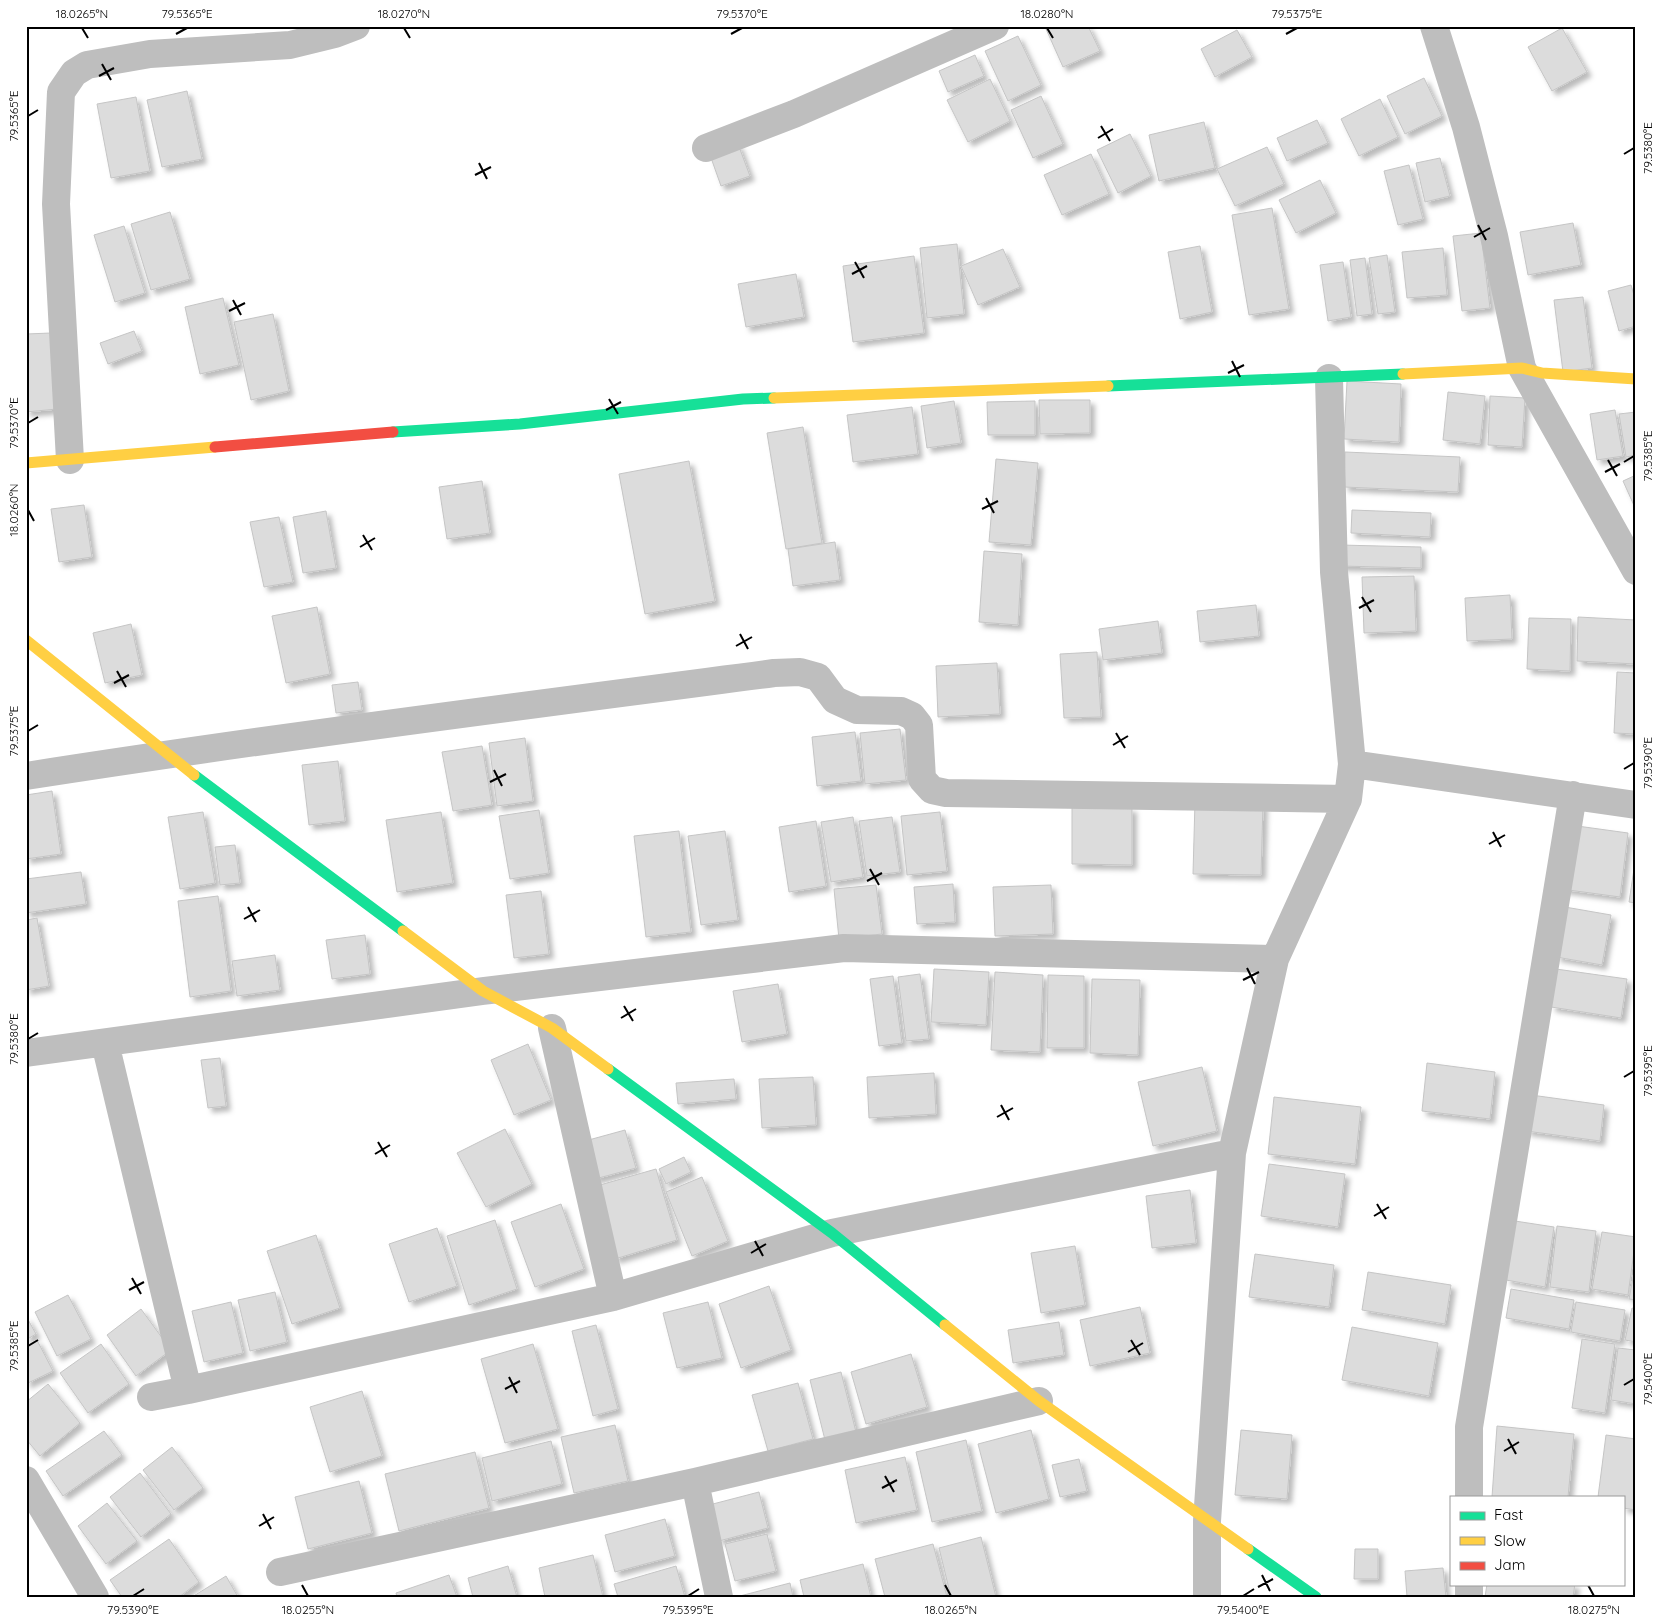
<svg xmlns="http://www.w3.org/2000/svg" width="1662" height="1623" font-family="Quicksand,sans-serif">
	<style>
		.building { fill: #dcdcdc; stroke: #c5c5c5; filter: url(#shadow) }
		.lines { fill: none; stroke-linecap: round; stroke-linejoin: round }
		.street { stroke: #bebebe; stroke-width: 28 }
		.fast { stroke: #16e098; stroke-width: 11 }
		.slow { stroke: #ffcf43; stroke-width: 11 }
		.jam { stroke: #f24e42; stroke-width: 11 }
		.ticks { fill: none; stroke: #000; stroke-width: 2 }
		.neatline { fill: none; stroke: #000; stroke-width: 2 }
		.ticks-label { font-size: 12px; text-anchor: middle; fill: #000 }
	</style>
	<defs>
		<filter id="shadow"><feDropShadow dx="4.5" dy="4.5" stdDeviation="2.5" flood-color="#0004"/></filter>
	</defs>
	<rect width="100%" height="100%" fill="#fff"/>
	<!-- building -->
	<path class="building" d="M1051,26H1088L1100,51L1063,67L1046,29Z
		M1562,28L1587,72L1552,91L1528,47Z
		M1237,30L1252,57L1215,77L1201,49Z
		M1018,36L1041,85L1008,101L985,51Z
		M975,55L984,76L948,92L939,71Z
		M1424,78L1442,116L1405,134L1387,96Z
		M990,79L1010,121L968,142L947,100Z
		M187,91L202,159L162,167L147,100Z
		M1041,96L1063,144L1033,158L1011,110Z
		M136,97L150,171L111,178L97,104Z
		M1380,99L1398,137L1359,156L1341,119Z
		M1317,120L1328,143L1287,161L1277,138Z
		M1204,122L1215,168L1159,181L1149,135Z
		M1130,134L1151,176L1118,193L1097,150Z
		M738,144L750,176L721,186L710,155Z
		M1267,147L1284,184L1235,206L1217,169Z
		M1091,154L1109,194L1062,215L1044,175Z
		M1440,158L1450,196L1425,202L1416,163Z
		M1409,165L1423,219L1398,225L1384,171Z
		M1320,180L1336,213L1296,233L1279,200Z
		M1272,208L1289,309L1249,315L1232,215Z
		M170,212L190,279L151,290L131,224Z
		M1573,223L1581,265L1528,275L1520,232Z
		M124,226L145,293L115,302L94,235Z
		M1481,233L1490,308L1462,311L1453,236Z
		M957,244L964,314L927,318L920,248Z
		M1200,246L1212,312L1180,319L1168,252Z
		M1443,248L1447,295L1407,298L1402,252Z
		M1003,249L1020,287L978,305L961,266Z
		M1387,255L1395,312L1378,314L1369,258Z
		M914,256L924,333L853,342L843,266Z
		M1365,258L1372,314L1357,316L1350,260Z
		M1343,262L1351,317L1328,321L1320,265Z
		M796,274L804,317L746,327L738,284Z
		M1631,285L1636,302V326L1619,331L1608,291Z
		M1583,297L1592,368L1563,372L1554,300Z
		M223,298L239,365L200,374L185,307Z
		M273,314L289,391L251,400L234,322Z
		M134,331L142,351L108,364L100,343Z
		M51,333L57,409L26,412V334Z
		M1347,381L1401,384L1399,442L1344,439Z
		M1448,392L1485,396L1480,444L1443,440Z
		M1490,396L1525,398L1522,447L1488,445Z
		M1039,400H1090V433L1040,434Z
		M954,401L961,443L927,448L921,406Z
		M1035,401V435H988L987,402Z
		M912,407L918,454L853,462L847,415Z
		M1615,410L1623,456L1597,460L1590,414Z
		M1636,412V455L1626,457L1619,414Z
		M803,427L822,543L786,549L767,433Z
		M1345,452L1460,457L1458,492L1344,487Z
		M996,459L1038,463L1031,545L989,542Z
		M689,461L715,601L645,614L619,474Z
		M1636,475V510L1623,481Z
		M482,481L490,533L447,539L439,487Z
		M84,505L92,557L59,562L51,509Z
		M1352,510L1431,513L1430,537L1351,533Z
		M326,511L336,568L303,573L293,517Z
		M279,517L293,582L264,587L250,522Z
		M835,542L840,580L793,586L788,549Z
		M1340,545L1421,547V568L1339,566Z
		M984,551L1022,554L1018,625L979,622Z
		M1414,576L1416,631L1364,633L1362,577Z
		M1510,595L1512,639L1467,641L1465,598Z
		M1256,605L1259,636L1200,642L1197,611Z
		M317,607L330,674L286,683L272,616Z
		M1578,617L1636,620V664L1577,661Z
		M1529,618L1571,619L1570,671L1527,669Z
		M1158,621L1162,653L1103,660L1099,629Z
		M131,624L142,675L105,683L93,633Z
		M1097,652L1101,717L1064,718L1060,654Z
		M997,663L1000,714L938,717L936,666Z
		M1617,672L1636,673V734L1614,733Z
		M358,682L362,710L336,713L332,685Z
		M900,729L906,780L865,784L860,733Z
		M855,732L861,781L817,786L812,737Z
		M525,738L533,801L497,806L489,743Z
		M482,746L492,805L453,811L442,752Z
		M338,761L345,821L309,825L302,765Z
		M52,791L61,854L26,859V795Z
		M1195,801L1263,804L1261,875L1193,874Z
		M1072,807L1132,808V865L1072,864Z
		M539,810L549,873L510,879L499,816Z
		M203,812L215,883L180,889L168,817Z
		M441,812L453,883L397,892L386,820Z
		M940,812L947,871L907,875L901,816Z
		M853,817L863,877L831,882L821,822Z
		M892,817L900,872L867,876L859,821Z
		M816,821L826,886L789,892L779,827Z
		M1570,825L1628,833L1620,897L1561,889Z
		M679,831L691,932L646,937L634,836Z
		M725,831L738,920L701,925L688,836Z
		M235,845L240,883L220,885L215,847Z
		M1635,862H1636V903L1629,902Z
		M81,872L86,904L26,913V879Z
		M953,884L955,922L917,924L914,887Z
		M876,885L882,934L839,939L834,889Z
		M1051,885L1053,934L995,936L993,887Z
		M541,891L549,954L514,958L506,895Z
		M218,896L231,991L190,997L178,901Z
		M1565,907L1611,915L1602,965L1556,957Z
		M37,918L49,986L26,990V920Z
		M365,935L370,974L332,979L326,940Z
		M275,955L280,990L237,996L232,961Z
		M934,969L989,972L986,1025L931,1022Z
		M1556,969L1627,979L1621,1018L1551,1007Z
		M995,972L1043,975L1040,1052L991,1050Z
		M920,974L929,1039L906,1041L898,977Z
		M1048,975L1084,976V1048H1047Z
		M893,976L902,1043L879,1046L870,979Z
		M1092,979L1140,980L1138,1055L1090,1053Z
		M778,984L787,1034L742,1042L733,991Z
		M528,1044L551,1100L514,1115L491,1060Z
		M220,1058L226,1106L208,1108L201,1060Z
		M1427,1063L1495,1072L1490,1119L1422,1111Z
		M1202,1067L1217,1131L1153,1146L1138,1082Z
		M934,1073L936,1114L869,1118L867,1077Z
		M813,1077L816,1125L762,1128L759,1079Z
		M734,1079L736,1099L678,1104L676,1083Z
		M1531,1095L1604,1105L1600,1141L1526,1131Z
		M1274,1097L1361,1107L1355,1164L1268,1154Z
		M505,1129L532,1184L486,1207L457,1153Z
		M625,1130L636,1168L595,1179L585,1141Z
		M684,1157L691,1172L666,1184L659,1169Z
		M1269,1164L1345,1174L1338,1227L1261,1216Z
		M656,1169L677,1240L615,1259L593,1187Z
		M702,1177L728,1241L692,1256L666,1192Z
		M1190,1190L1196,1243L1152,1248L1146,1196Z
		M561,1204L584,1269L535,1287L511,1222Z
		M495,1220L517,1289L469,1305L447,1236Z
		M1515,1221L1554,1227L1545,1287L1506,1280Z
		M1557,1226L1596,1231L1589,1292L1550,1287Z
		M437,1228L457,1286L409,1302L389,1244Z
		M1602,1232L1636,1237L1628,1295L1592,1289Z
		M316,1235L340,1308L292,1324L267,1251Z
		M1075,1246L1085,1305L1041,1313L1031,1253Z
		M1255,1254L1334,1265L1329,1307L1249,1297Z
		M1636,1262V1300L1629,1299Z
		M1368,1272L1451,1285L1445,1324L1362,1310Z
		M769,1286L791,1350L741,1368L719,1304Z
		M1511,1289L1574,1300L1569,1329L1506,1318Z
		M275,1292L287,1342L250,1351L238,1300Z
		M68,1295L91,1339L57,1356L35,1312Z
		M231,1302L243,1353L204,1362L192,1311Z
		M708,1302L722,1358L677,1368L663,1313Z
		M1576,1302L1625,1310L1620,1341L1571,1332Z
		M1140,1307L1150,1353L1090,1366L1080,1320Z
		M1632,1308L1636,1309V1342L1625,1340Z
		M141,1309L171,1350L136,1376L107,1335Z
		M26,1316L36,1334L26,1340Z
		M1059,1322L1064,1355L1013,1363L1008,1330Z
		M596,1325L618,1409L593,1416L572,1331Z
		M1352,1327L1438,1343L1429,1396L1342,1380Z
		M1582,1339L1615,1344L1605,1413L1572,1408Z
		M37,1340L53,1371L26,1384V1346Z
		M101,1344L129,1384L88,1413L60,1373Z
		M533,1344L558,1429L505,1443L481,1359Z
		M1618,1348L1636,1350V1404L1611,1400Z
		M911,1354L927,1407L866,1424L851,1372Z
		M841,1372L856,1432L825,1440L810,1380Z
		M798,1383L813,1439L768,1451L752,1395Z
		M48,1384L80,1423L40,1456L26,1439V1402Z
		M362,1391L382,1456L330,1472L310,1407Z
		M615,1425L628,1481L574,1493L561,1437Z
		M1497,1426L1574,1434L1568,1497H1492Z
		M1031,1430L1049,1499L996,1513L978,1444Z
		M1241,1430L1292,1435L1287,1499L1235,1495Z
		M104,1431L122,1455L63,1496L46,1471Z
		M1606,1435L1636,1439V1510L1623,1508V1497H1598Z
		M966,1440L982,1511L932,1522L916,1452Z
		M551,1441L562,1484L492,1501L482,1458Z
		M172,1447L203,1488L174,1510L143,1470Z
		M475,1452L489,1508L399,1531L385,1474Z
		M905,1457L917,1510L856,1523L845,1470Z
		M1079,1459L1087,1491L1060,1497L1052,1465Z
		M140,1473L171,1514L141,1537L110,1497Z
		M359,1481L372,1533L308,1549L295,1497Z
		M759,1492L768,1528L719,1541L709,1505Z
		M107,1503L137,1541L106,1564L78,1526Z
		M665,1519L675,1556L615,1572L605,1535Z
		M767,1534L776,1571L735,1581L725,1544Z
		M981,1537L996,1597H951L939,1548Z
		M169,1539L199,1582L179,1597H122L110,1580Z
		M933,1544L947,1597H885L875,1559Z
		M1355,1549H1378V1579H1354Z
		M593,1555L603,1597H545L539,1568Z
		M863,1564L871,1597H804L800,1580Z
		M508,1566L517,1597H473L468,1578Z
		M676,1566L685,1597H618L614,1584Z
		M1443,1568L1446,1597H1407L1405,1571Z
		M449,1575L457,1597H397L396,1593Z
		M226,1576L238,1597H192Z
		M790,1583L793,1597H736Z
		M1487,1584H1575L1573,1597H1485Z"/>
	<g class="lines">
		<!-- street -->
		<path class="street" d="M1434,26L1466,127L1494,236L1522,368L1636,571
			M706,148L794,114L995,26
			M70,460L56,204L61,92L74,73L87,65L150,54L290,45L335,34L356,26
			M1352,764L1636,805
			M26,776C275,737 524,706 774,673L800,672L818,677L835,700L857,710L901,711L912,716L919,725L922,779L932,790L946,793L1348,799
			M552,1028L613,1297
			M105,1043L188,1390
			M26,1053L483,991L844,948L1275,959
			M151,1397L188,1390L613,1297L832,1233L1232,1153
			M26,1480L95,1597
			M695,1482L719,1597
			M1469,1497V1427L1573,795
			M280,1572L695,1482L1039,1401
			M1207,1597V1521L1232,1153L1275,959L1348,799L1352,764L1334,572L1329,378
			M1469,1597V1584"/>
		<!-- fast -->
		<path class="fast" d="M1108,386L1403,374
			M393,432L520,424L743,399L774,398
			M194,775L403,931
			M608,1069L832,1233L945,1325
			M1248,1549L1316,1597"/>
		<!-- slow -->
		<path class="slow" d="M1403,374L1522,368L1542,373L1636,379
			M774,398L1108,386
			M26,463L215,447
			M26,640L194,775
			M403,931L483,991L552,1028L608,1069
			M945,1325L1039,1401L1248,1549"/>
		<!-- jam -->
		<path class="jam" d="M215,447L393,432"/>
	</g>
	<!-- ticks -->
	<path class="ticks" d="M82,28L88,38M404,28L410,38M1047,28L1053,38M176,34L187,28M731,34L742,28M1286,34L1297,28M102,64L111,80M99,76L114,68M28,116L38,110M1101,126L1110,141M1098,138L1113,129M1624,154L1634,148M479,163L487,179M475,175L491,167M1478,225L1486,240M1474,237L1490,228M855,262L864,278M852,274L867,266M233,300L241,315M229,311L245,303M1232,361L1240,377M1228,373L1244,365M609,399L618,414M606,410L621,402M28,423L38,417M1608,460L1617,476M1624,462L1634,456M1605,472L1620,464M986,498L994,513M982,509L998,501M28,510L34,521M363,535L372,550M360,547L375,538M1362,597L1371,612M1359,608L1374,600M740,634L748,649M736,646L752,637M117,671L126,687M114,683L129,675M28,731L38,725M1116,733L1125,748M1113,745L1128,736M1624,769L1634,763M494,770L502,786M490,782L506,774M1493,832L1501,847M1489,844L1505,835M870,869L879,885M867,881L882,873M248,907L256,922M244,919L260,910M1247,968L1255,984M1243,980L1259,972M624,1006L633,1021M621,1018L636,1009M28,1039L38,1033M1624,1077L1634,1071M1001,1105L1009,1120M997,1117L1013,1108M378,1142L387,1157M375,1154L390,1145M1377,1204L1386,1219M1374,1216L1389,1207M755,1241L763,1256M751,1253L766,1244M132,1278L141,1294M129,1290L144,1282M1131,1340L1140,1355M28,1346L38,1340M1128,1352L1143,1343M509,1377L517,1393M1624,1385L1634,1379M505,1389L520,1381M1508,1439L1516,1454M1504,1451L1519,1442M885,1476L894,1492M882,1488L897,1480M263,1514L271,1529M259,1526L274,1517M1262,1575L1270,1591M302,1585L308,1596M945,1585L951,1596M1588,1585L1594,1596M1258,1587L1273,1579M133,1596L144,1589M688,1596L699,1589M1243,1596L1254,1589"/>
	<!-- border -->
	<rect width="1662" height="1623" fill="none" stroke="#ffffff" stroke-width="55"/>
	<!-- legend -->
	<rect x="1450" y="1496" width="175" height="90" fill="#ffffff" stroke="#999999"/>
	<rect x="1460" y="1512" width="25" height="8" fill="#16e098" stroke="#999999"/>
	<text x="1494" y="1520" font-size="15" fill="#000000">Fast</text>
	<rect x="1460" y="1537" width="25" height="8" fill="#ffcf43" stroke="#999999"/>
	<text x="1494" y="1546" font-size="15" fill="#000000">Slow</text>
	<rect x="1460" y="1562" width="25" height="8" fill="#f24e42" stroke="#999999"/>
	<text x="1494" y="1570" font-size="15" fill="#000000">Jam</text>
	<rect x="28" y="28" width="1606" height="1568" class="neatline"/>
	<g class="ticks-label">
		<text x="82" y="18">18.0265°N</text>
		<text x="187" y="18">79.5365°E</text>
		<text x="404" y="18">18.0270°N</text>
		<text x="742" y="18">79.5370°E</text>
		<text x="1047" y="18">18.0280°N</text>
		<text x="1297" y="18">79.5375°E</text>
		<text transform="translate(14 116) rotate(-90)" y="4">79.5365°E</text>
		<text transform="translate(1648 148) rotate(-90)" y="4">79.5380°E</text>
		<text transform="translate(14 423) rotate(-90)" y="4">79.5370°E</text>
		<text transform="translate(1648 456) rotate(-90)" y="4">79.5385°E</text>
		<text transform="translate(14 510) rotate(-90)" y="4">18.0260°N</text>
		<text transform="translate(14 731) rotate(-90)" y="4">79.5375°E</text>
		<text transform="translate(1648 763) rotate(-90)" y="4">79.5390°E</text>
		<text transform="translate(14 1039) rotate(-90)" y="4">79.5380°E</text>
		<text transform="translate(1648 1071) rotate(-90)" y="4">79.5395°E</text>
		<text transform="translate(14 1346) rotate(-90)" y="4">79.5385°E</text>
		<text transform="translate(1648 1379) rotate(-90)" y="4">79.5400°E</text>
		<text x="133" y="1614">79.5390°E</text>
		<text x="308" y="1614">18.0255°N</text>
		<text x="688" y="1614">79.5395°E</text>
		<text x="951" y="1614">18.0265°N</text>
		<text x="1243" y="1614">79.5400°E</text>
		<text x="1594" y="1614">18.0275°N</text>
	</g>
</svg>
